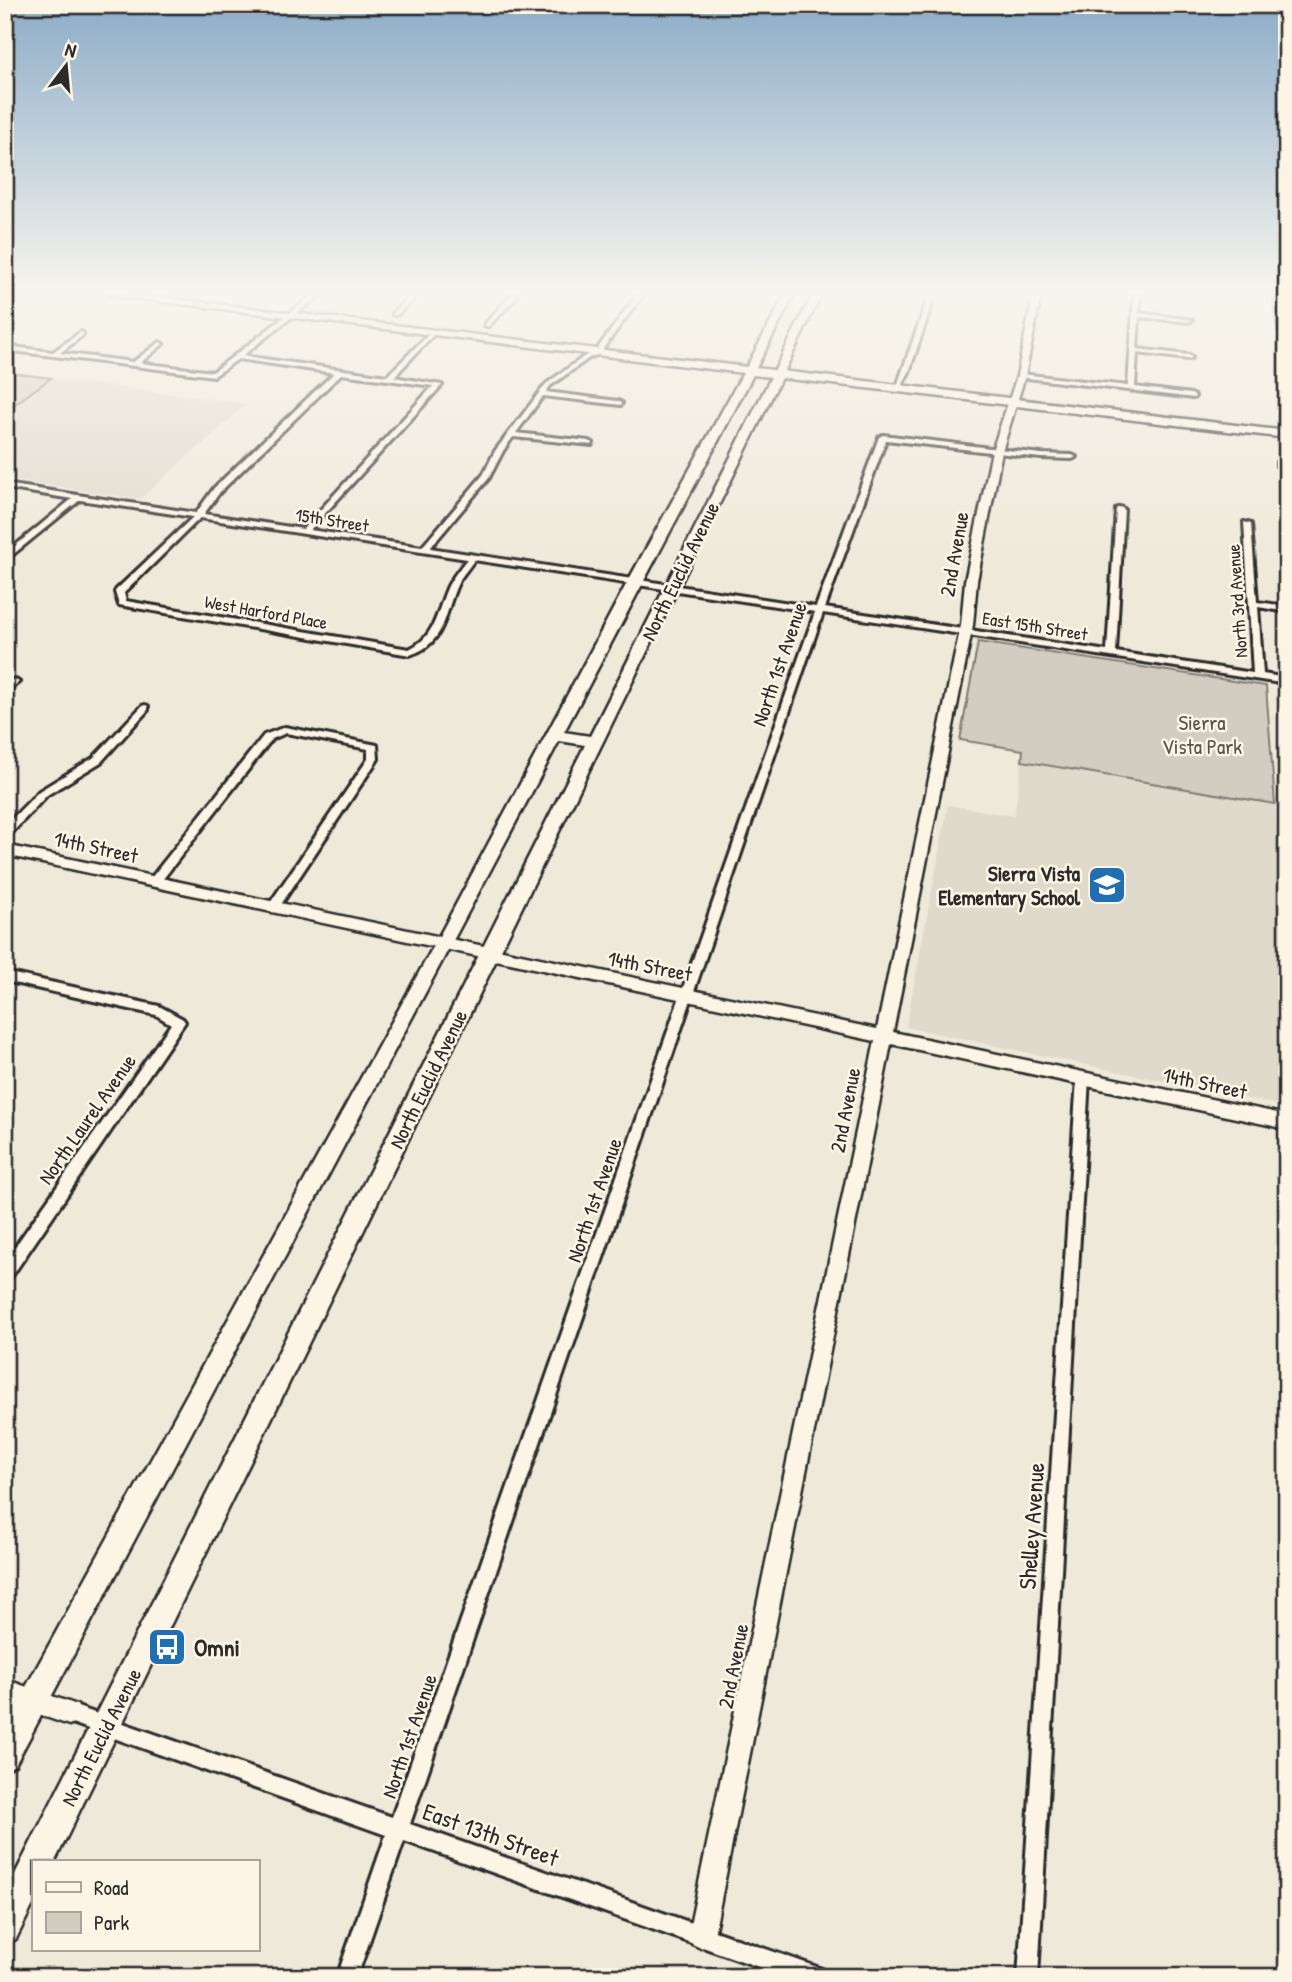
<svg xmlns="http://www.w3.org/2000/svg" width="1292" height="1982" font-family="'Patrick Hand',sans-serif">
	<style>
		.built { fill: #e0dacc }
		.green { fill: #d2cdc0; stroke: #7e7c76; stroke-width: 2 }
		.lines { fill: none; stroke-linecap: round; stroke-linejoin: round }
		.minor-casing { stroke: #2b2b2b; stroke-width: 6 }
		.tertiary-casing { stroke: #2b2b2b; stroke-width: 5 }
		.secondary-casing { stroke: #2b2b2b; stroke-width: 5 }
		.primary-casing { stroke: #2b2b2b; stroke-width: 5 }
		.minor { fill: #fcf5e5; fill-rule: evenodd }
		.tertiary { fill: #fcf5e5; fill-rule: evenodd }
		.secondary { fill: #fcf5e5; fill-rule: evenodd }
		.primary { fill: #fcf5e5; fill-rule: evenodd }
		.labels { text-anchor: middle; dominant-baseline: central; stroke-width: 5; stroke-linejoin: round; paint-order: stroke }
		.far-street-label { font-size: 18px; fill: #2b2b2b; stroke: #fcf5e5 }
		.street-label { font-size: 21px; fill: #2b2b2b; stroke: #fcf5e5 }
		.park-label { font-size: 21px; fill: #555450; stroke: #fcf5e5 }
		.poi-label { font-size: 21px; font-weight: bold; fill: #2b2b2b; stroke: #fcf5e5; text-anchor: end }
		.near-street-label { font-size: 24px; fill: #2b2b2b; stroke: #fcf5e5 }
		.near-poi-label { font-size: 24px; font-weight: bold; fill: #2b2b2b; stroke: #fcf5e5; text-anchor: start }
	</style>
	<rect width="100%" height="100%" fill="#efe9da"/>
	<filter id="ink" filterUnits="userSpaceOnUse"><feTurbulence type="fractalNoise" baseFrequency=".0143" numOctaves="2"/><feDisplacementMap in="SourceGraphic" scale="14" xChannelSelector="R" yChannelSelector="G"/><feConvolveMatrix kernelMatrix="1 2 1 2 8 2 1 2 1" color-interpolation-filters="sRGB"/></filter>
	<g filter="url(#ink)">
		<!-- built -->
		<path class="built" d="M51,378L247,404L140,499L5,479V411Z
			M1022,761L1275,804L1287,954V1107L906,1027L948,805L1014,816Z"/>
		<!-- green -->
		<path class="green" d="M5,372L51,378L5,411Z
			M978,642L1266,686L1275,804L1022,761L1023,750L960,740Z"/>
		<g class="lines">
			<defs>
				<path id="minor" d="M313,295H320L242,356L387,376L432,331L435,333L434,334L394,377L442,385L310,530L422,547L483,475L495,451L546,384L585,356L595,352L637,295H643L599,354L589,358L550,386L546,392L618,401L622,403L621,405L543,396L516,433L589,441L593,443L592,445L513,437L503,451L489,478L430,548L816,607L879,437L883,435L1041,454L1072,455L1076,457L1072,459L1041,458L886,440L825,608L1107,651L1116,509L1120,507L1124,509L1116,652L1253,673L1244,522L1251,524L1257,602L1287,606V612L1258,607L1263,674L1287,678V684L823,613L410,1824L817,1967L824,1970L827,1977H787L404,1841L357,1977H337L386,1835L69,1722L62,1720L60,1713L62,1706L69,1704L392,1817L815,612L474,560C469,568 462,575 458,583C444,612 447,643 410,655L119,605L115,592L116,590L193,517L80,500L5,561V554L72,499L5,488V484L196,513L214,488L334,373L238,359L214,376L5,350V346L53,352L81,332L83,333V335L60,353L133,362L160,342L163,344L162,345L140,363L213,372ZM341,374L433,386L303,529L204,514L220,492ZM200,518L467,559C460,568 453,576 448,586C437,610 436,637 409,649L126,601L124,593Z
					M411,295H418L397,315H393V313Z
					M511,295H518L489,326H485V324Z
					M929,295H935L909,372L900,389H896Z
					M1134,295H1140L1139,313L1192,320L1189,322L1139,317L1137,349L1189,355L1192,357L1189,359L1137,353L1135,387L1191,394L1195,396L1194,398L1019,377V375L1021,374L1128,386Z
					M1274,295H1280L1287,332L1279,330Z
					M1277,462L1287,463V467L1277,466Z
					M14,679L19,682L5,693V685Z
					M145,705L148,706V710L101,762L47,795L9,836L5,837V826L39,791L93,758L142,706Z
					M285,727L377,745L378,759L278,909H270L268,906L368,759V749L286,733L272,739L159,884H151L149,881L151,878L264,735Z
					M5,972L159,1006L183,1019L185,1022L10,1279L5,1281V1261L171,1024L156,1015L5,981Z
					M1083,1073L1088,1074L1089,1078L1038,1977H1018L1077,1078L1078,1074Z"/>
				<path id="tertiary" d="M1033,295H1041L1025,376L1002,451L977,581L973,625L893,1032L1287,1115V1129L891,1044L714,1935L710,1944L701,1948L692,1944L688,1935L875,1041L5,855V845L877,1029L961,625L965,581L992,451L1017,376Z
					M5,1679L77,1705L81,1713L77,1721L69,1725L5,1703Z"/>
				<path id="secondary" d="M785,295H794L755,370L747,372L745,370Z
					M812,295H821L783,374L774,376L773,374Z"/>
				<path id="primary" d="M108,295H141L1287,431V438L781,378L55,1861H33V1905L16,1939L5,1944V1894L585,745L559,741L15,1765L5,1770V1725L444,927L628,581L743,373ZM753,375L771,377L590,736L564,732Z"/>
			</defs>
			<!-- minor casing -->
			<use href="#minor" class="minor-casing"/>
			<!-- tertiary casing -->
			<use href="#tertiary" class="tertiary-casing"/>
			<!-- secondary casing -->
			<use href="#secondary" class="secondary-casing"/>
			<!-- primary casing -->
			<use href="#primary" class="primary-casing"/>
			<!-- minor -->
			<use href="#minor" class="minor"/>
			<!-- tertiary -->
			<use href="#tertiary" class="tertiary"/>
			<!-- secondary -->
			<use href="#secondary" class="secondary"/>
			<!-- primary -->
			<use href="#primary" class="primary"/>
		</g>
	</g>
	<!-- sky -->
	<linearGradient id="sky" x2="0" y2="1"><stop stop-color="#8dadc8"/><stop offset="0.51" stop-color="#f8f5ee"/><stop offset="1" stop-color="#f8f5ee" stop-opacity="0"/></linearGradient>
	<rect width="1292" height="573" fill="url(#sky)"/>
	<!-- icons -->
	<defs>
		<symbol id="school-square" viewBox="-11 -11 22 22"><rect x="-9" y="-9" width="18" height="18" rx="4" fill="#1f6fb2" stroke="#fcf5e5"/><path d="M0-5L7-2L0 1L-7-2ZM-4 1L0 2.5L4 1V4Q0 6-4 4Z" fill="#fff"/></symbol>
		<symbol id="bus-square" viewBox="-11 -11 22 22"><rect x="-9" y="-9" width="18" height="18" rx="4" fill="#1f6fb2" stroke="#fcf5e5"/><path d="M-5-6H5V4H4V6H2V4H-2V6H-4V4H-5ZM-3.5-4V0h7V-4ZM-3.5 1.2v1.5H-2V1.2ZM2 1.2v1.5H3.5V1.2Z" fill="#fff"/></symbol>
	</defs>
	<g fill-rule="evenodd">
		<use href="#school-square" x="1085" y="863" width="44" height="44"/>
		<use href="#bus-square" x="145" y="1625" width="44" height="44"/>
	</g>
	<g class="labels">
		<!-- far-street labels -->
		<g class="far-street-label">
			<text transform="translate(332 520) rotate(9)">15th Street</text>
			<text transform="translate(1237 601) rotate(-94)">North 3rd Avenue</text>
			<text transform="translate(266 612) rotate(10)">West Harford Place</text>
			<text transform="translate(1035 626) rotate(9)">East 15th Street</text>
		</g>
		<!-- street labels -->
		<g class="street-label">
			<text transform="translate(954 554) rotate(-80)">2nd Avenue</text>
			<text transform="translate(680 571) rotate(-64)">North Euclid Avenue</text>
			<text transform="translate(779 664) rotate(-71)">North 1st Avenue</text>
			<text transform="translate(96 847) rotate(12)">14th Street</text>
			<text transform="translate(650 966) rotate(11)">14th Street</text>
			<text transform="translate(428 1079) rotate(-64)">North Euclid Avenue</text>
			<text transform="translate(1205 1083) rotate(12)">14th Street</text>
			<text transform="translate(845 1110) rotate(-79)">2nd Avenue</text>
			<text transform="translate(87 1119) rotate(-55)">North Laurel Avenue</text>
			<text transform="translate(594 1200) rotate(-71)">North 1st Avenue</text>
			<text transform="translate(733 1666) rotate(-79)">2nd Avenue</text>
			<text transform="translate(409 1736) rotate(-71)">North 1st Avenue</text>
			<text transform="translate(101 1737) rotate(-63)">North Euclid Avenue</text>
		</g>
		<!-- park labels -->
		<g class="park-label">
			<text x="1202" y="722">Sierra<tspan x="1202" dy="24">Vista Park</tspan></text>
		</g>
		<!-- poi labels -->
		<g class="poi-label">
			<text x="1080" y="873">Sierra Vista<tspan x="1080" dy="24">Elementary School</tspan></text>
		</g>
		<!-- near-street labels -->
		<g class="near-street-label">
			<text transform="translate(1031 1526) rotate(-86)">Shelley Avenue</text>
			<text transform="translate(491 1834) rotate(20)">East 13th Street</text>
		</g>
		<!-- near-poi labels -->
		<g class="near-poi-label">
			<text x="194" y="1647">Omni</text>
		</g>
	</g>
	<!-- margin -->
	<rect width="1292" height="1982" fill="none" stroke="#fcf5e5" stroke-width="28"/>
	<rect x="14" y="14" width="1264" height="1954" fill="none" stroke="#2b2b2b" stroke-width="2.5" filter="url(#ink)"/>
	<!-- legend -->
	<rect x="32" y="1860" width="228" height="91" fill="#fcf5e5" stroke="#a8a49b" stroke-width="2"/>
	<rect x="46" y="1882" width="35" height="10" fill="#fcf5e5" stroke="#a8a49b" stroke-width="2"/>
	<text x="94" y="1895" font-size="21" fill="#2b2b2b">Road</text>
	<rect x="46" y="1912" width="35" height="21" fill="#d2cdc0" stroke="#a8a49b" stroke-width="2"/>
	<text x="94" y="1930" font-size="21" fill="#2b2b2b">Park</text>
	<!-- north arrow -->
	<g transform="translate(66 66) rotate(16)" stroke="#fcf5e5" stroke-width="5" paint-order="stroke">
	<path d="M0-5L12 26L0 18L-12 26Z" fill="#2b2b2b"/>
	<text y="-10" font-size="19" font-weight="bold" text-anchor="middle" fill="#2b2b2b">N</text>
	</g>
</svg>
